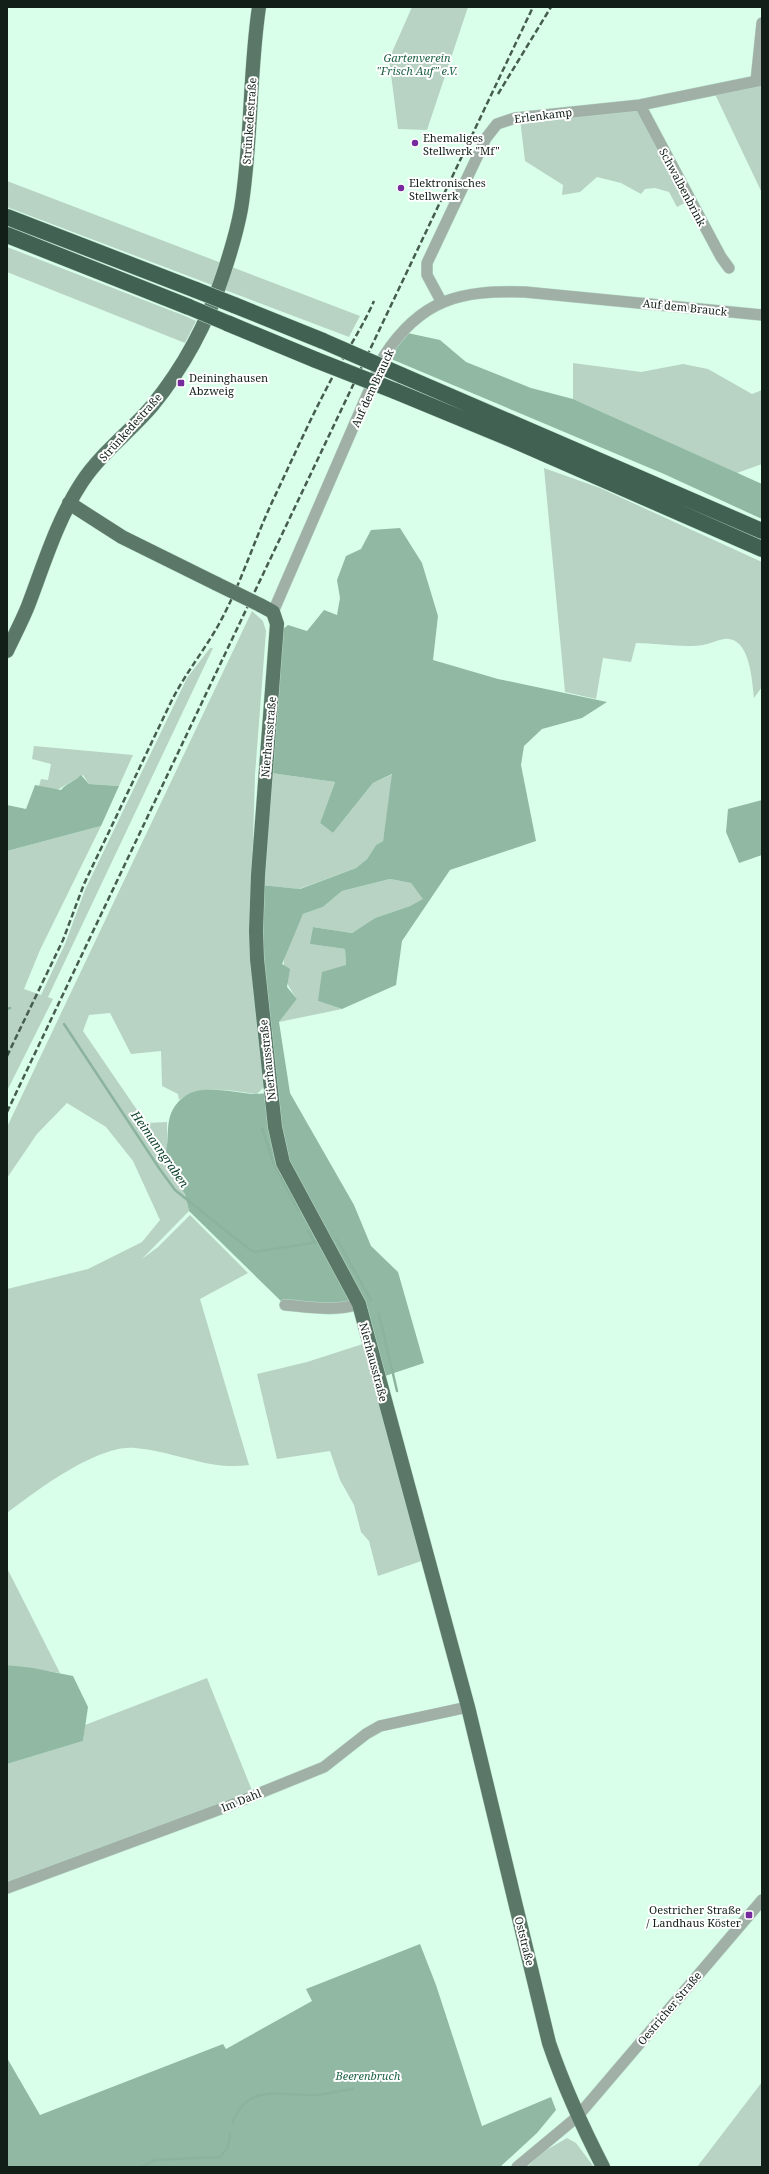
<svg xmlns="http://www.w3.org/2000/svg" width="769" height="2174" font-family="'Noto Serif',serif">
	<style>
		.green { fill: #b8d3c4 }
		.forest { fill: #90b8a3 }
		.lines { fill: none; stroke-linecap: round; stroke-linejoin: round }
		.stream { stroke: #8cb39e; stroke-width: 2.5 }
		.minor-casing { stroke: #b9dbc8; stroke-width: 12 }
		.major-casing { stroke: #b9dbc8; stroke-width: 15 }
		.highway-casing { stroke: #b9dbc8; stroke-width: 17 }
		.minor { stroke: #a0b0a7; stroke-width: 11 }
		.major { stroke: #5a7768; stroke-width: 14 }
		.highway { stroke: #416252; stroke-width: 16 }
		.rail { stroke: #475c51; stroke-width: 2.5; stroke-dasharray: 6 3; stroke-linecap: butt }
		.major-bridge-casing { stroke: #b9dbc8; stroke-width: 15; stroke-linecap: butt }
		.highway-bridge-casing { stroke: #b9dbc8; stroke-width: 17; stroke-linecap: butt }
		.major-bridge { stroke: #5a7768; stroke-width: 14 }
		.highway-bridge { stroke: #416252; stroke-width: 16 }
		.poi-dot { fill: #772a9c; stroke: #fff; stroke-width: 1.5 }
		.labels { text-anchor: middle; dominant-baseline: central; stroke-width: 4; stroke-linejoin: round; paint-order: stroke }
		.park-label { font-size: 11px; font-style: italic; fill: #206347; stroke: #fff }
		.street-label { font-size: 11px; fill: #111f18; stroke: #fff }
		.poi-label { font-size: 11px; fill: #111f18; stroke: #fff; text-anchor: start }
		.water-label { font-size: 12px; font-style: italic; fill: #0a3f2a; stroke: #fff }
	</style>
	<rect width="100%" height="100%" fill="#d9ffea"/>
	<!-- green -->
	<path class="green" d="M412,7H468L427,130L398,129L389,59Z
		M762,81V193L714,92Z
		M640,106L690,200L677,207L669,192L655,188L645,189L641,194L621,183L597,177L580,192L562,195L563,185L525,161L520,119Z
		M7,181L360,316L349,337L7,207Z
		M7,247L185,316L196,321L185,343L7,272Z
		M573,363L641,372L683,364L708,369L752,394L762,390V464L737,473L573,399Z
		M544,468L600,488L762,562V687L754,698C752,680 750,636 724,639C717,640 710,644 703,645C683,648 656,643 636,643L631,662L603,658L596,699L565,692Z
		M252,611L263,621L266,631L255,775L251,908L265,1086L257,1094C229,1091 203,1083 179,1100L178,1094L162,1086L161,1051L131,1054L110,1013L89,1015L83,1031L146,1123L167,1122V1150L161,1161L185,1194L189,1211L142,1259L158,1247L190,1215L248,1273L200,1299L249,1465C210,1471 174,1451 135,1448C98,1444 36,1491 7,1513V1289L88,1269L142,1242L160,1220L133,1161L106,1127L67,1103L37,1134L7,1178V1127Z
		M210,648H213L48,997L53,999L7,1091V851L101,826L40,950L24,989L41,995L65,944L85,890L187,678Z
		M34,746L133,755L119,786L89,784L83,775L57,790L39,786L41,779L48,780L51,764L32,759Z
		M271,773L335,782L320,823L333,833L373,783L393,774L383,841L376,845L367,859L356,868L299,889L261,885Z
		M390,879L411,883L424,899L410,906L375,918L352,933L313,927L311,944L345,949L346,965L318,1001L342,1009L279,1022L297,999C271,965 288,948 303,914L323,907L342,891Z
		M369,1342L433,1557L378,1576L369,1541L361,1532L354,1505L340,1480L330,1451L277,1459L257,1374L307,1362Z
		M7,1568L60,1673L7,1665Z
		M207,1678L253,1793L7,1885V1764L83,1741L85,1725Z
		M762,2082V2167H697Z
		M567,2138L576,2143L594,2167H527L543,2152Z"/>
	<!-- forest -->
	<path class="forest" d="M403,332L440,340L466,362L531,388L573,399L762,484V519L664,474L384,356Z
		M400,528L422,563L438,616L433,660L498,679L607,702L582,718L542,729L524,746L521,765L536,841L450,870L402,941L396,985L342,1009L318,1001L322,972L346,965L345,949L310,944L313,927L352,933L375,918L410,906L423,899L411,883L390,879L342,891L323,907L303,914L282,964L290,969L287,987L297,999L279,1022L290,1093L354,1205L371,1246L398,1272L424,1363L379,1378L359,1305H285L189,1211L185,1194L161,1161C173,1149 162,1124 175,1106C194,1079 228,1093 255,1094C261,1094 268,1093 274,1092L259,938L261,885L300,889L356,868L367,859L376,845L383,841L392,774L373,783L333,833L320,823L335,782L271,773L282,630L288,625L307,631L324,610L337,615L340,598L337,580L346,556L361,549L371,530Z
		M81,775L89,784L119,786L101,826L7,851V805L26,809L35,785L61,790C67,783 75,781 81,775Z
		M762,800V855L739,863L726,832L728,809Z
		M7,1665L33,1668L73,1676L88,1707L83,1741L7,1764Z
		M420,1944L436,1985L482,2126L551,2097L556,2110L537,2133L500,2167H7V2058L40,2115L223,2044L226,2049L312,2001L306,1989Z"/>
	<g class="lines">
		<!-- stream -->
		<path class="stream" d="M7,1009L10,1008
			M64,1024L159,1168L175,1190L249,1249L255,1252L317,1242
			M262,1128L273,1162L298,1210
			M308,1231L315,1243
			M337,1240L371,1300
			M379,1314L397,1391
			M233,2122C248,2082 281,2096 313,2095C326,2095 340,2091 353,2089
			M141,2167L155,2160L220,2157L228,2147L230,2134"/>
		<defs>
			<path id="minor" d="M756,81L762,23
				M640,105L721,257L729,268
				M441,301L427,275V263L486,138L497,124L515,118L640,105L762,80
				M273,612L384,356C421,299 460,290 525,292L762,315
				M285,1305C309,1307 335,1312 359,1304
				M7,1888L223,1808L324,1767L366,1734L380,1726L468,1707
				M517,2167L577,2117L762,1900"/>
			<path id="major" d="M69,503L122,537L217,584
				M260,605L273,612L277,624L258,875L256,931L257,959L275,1127L283,1163L359,1304L468,1707L549,2043C564,2087 582,2126 603,2167
				M7,651C14,636 22,621 28,606C44,564 57,520 82,482C101,453 130,432 152,406C183,368 208,321 223,275C230,254 237,231 241,209C252,142 249,74 259,7"/>
			<path id="highway" d="M7,217L196,290
				M7,235L189,307
				M234,305L323,341
				M227,323L316,360
				M401,375L762,531
				M395,391L518,442L762,549"/>
		</defs>
		<!-- minor casing -->
		<use href="#minor" class="minor-casing"/>
		<!-- major casing -->
		<use href="#major" class="major-casing"/>
		<!-- highway casing -->
		<use href="#highway" class="highway-casing"/>
		<!-- minor -->
		<use href="#minor" class="minor"/>
		<!-- major -->
		<use href="#major" class="major"/>
		<!-- highway -->
		<use href="#highway" class="highway"/>
		<!-- rail -->
		<path class="rail" d="M498,94L551,7
			M7,1056L63,940L84,884L170,704C184,675 204,651 219,624C241,584 254,540 274,498C293,458 311,417 332,378C346,352 362,328 374,301
			M7,1112L533,7"/>
		<defs>
			<path id="major-bridge" d="M217,584L260,605"/>
			<path id="highway-bridge" d="M196,290L234,305
				M189,307L227,323
				M323,341L401,375
				M316,360L395,391"/>
		</defs>
		<!-- major-bridge casing -->
		<use href="#major-bridge" class="major-bridge-casing"/>
		<!-- highway-bridge casing -->
		<use href="#highway-bridge" class="highway-bridge-casing"/>
		<!-- major-bridge -->
		<use href="#major-bridge" class="major-bridge"/>
		<!-- highway-bridge -->
		<use href="#highway-bridge" class="highway-bridge"/>
	</g>
	<!-- markers -->
	<g class="poi-dot">
		<circle cx="415" cy="143" r="4"/>
		<circle cx="401" cy="188" r="4"/>
		<rect x="177" y="379" width="8" height="8" rx="2"/>
		<rect x="745" y="1911" width="8" height="8" rx="2"/>
	</g>
	<g class="labels">
		<!-- park labels -->
		<g class="park-label">
			<text x="417" y="57">Gartenverein<tspan x="417" dy="13">"Frisch Auf" e.V.</tspan></text>
			<text x="368" y="2075">Beerenbruch</text>
		</g>
		<!-- street labels -->
		<g class="street-label">
			<text transform="translate(543 115) rotate(-7)">Erlenkamp</text>
			<text transform="translate(249 121) rotate(-86)">Strünkedestraße</text>
			<text transform="translate(683 187) rotate(62)">Schwalbenbrink</text>
			<text transform="translate(685 307) rotate(6)">Auf dem Brauck</text>
			<text transform="translate(372 388) rotate(-65)">Auf dem Brauck</text>
			<text transform="translate(130 427) rotate(-48)">Strünkedestraße</text>
			<text transform="translate(268 737) rotate(-85)">Nierhausstraße</text>
			<text transform="translate(267 1060) rotate(-96)">Nierhausstraße</text>
			<text transform="translate(374 1362) rotate(75)">Nierhausstraße</text>
			<text transform="translate(241 1800) rotate(-22)">Im Dahl</text>
			<text transform="translate(525 1941) rotate(76)">Oststraße</text>
			<text transform="translate(669 2008) rotate(-50)">Oestricher Straße</text>
		</g>
		<!-- poi labels -->
		<g class="poi-label">
			<text x="423" y="137">Ehemaliges<tspan x="423" dy="13">Stellwerk "Mf"</tspan></text>
			<text x="409" y="182">Elektronisches<tspan x="409" dy="13">Stellwerk</tspan></text>
			<text x="189" y="377">Deininghausen<tspan x="189" dy="13">Abzweig</tspan></text>
			<text x="741" y="1909" text-anchor="end">Oestricher Straße<tspan x="741" dy="13">/ Landhaus Köster</tspan></text>
		</g>
		<!-- water labels -->
		<g class="water-label">
			<text transform="translate(160 1149) rotate(55)">Heimanngraben</text>
		</g>
	</g>
	<!-- border -->
	<rect width="769" height="2174" fill="none" stroke="#111f18" stroke-width="16"/>
</svg>
